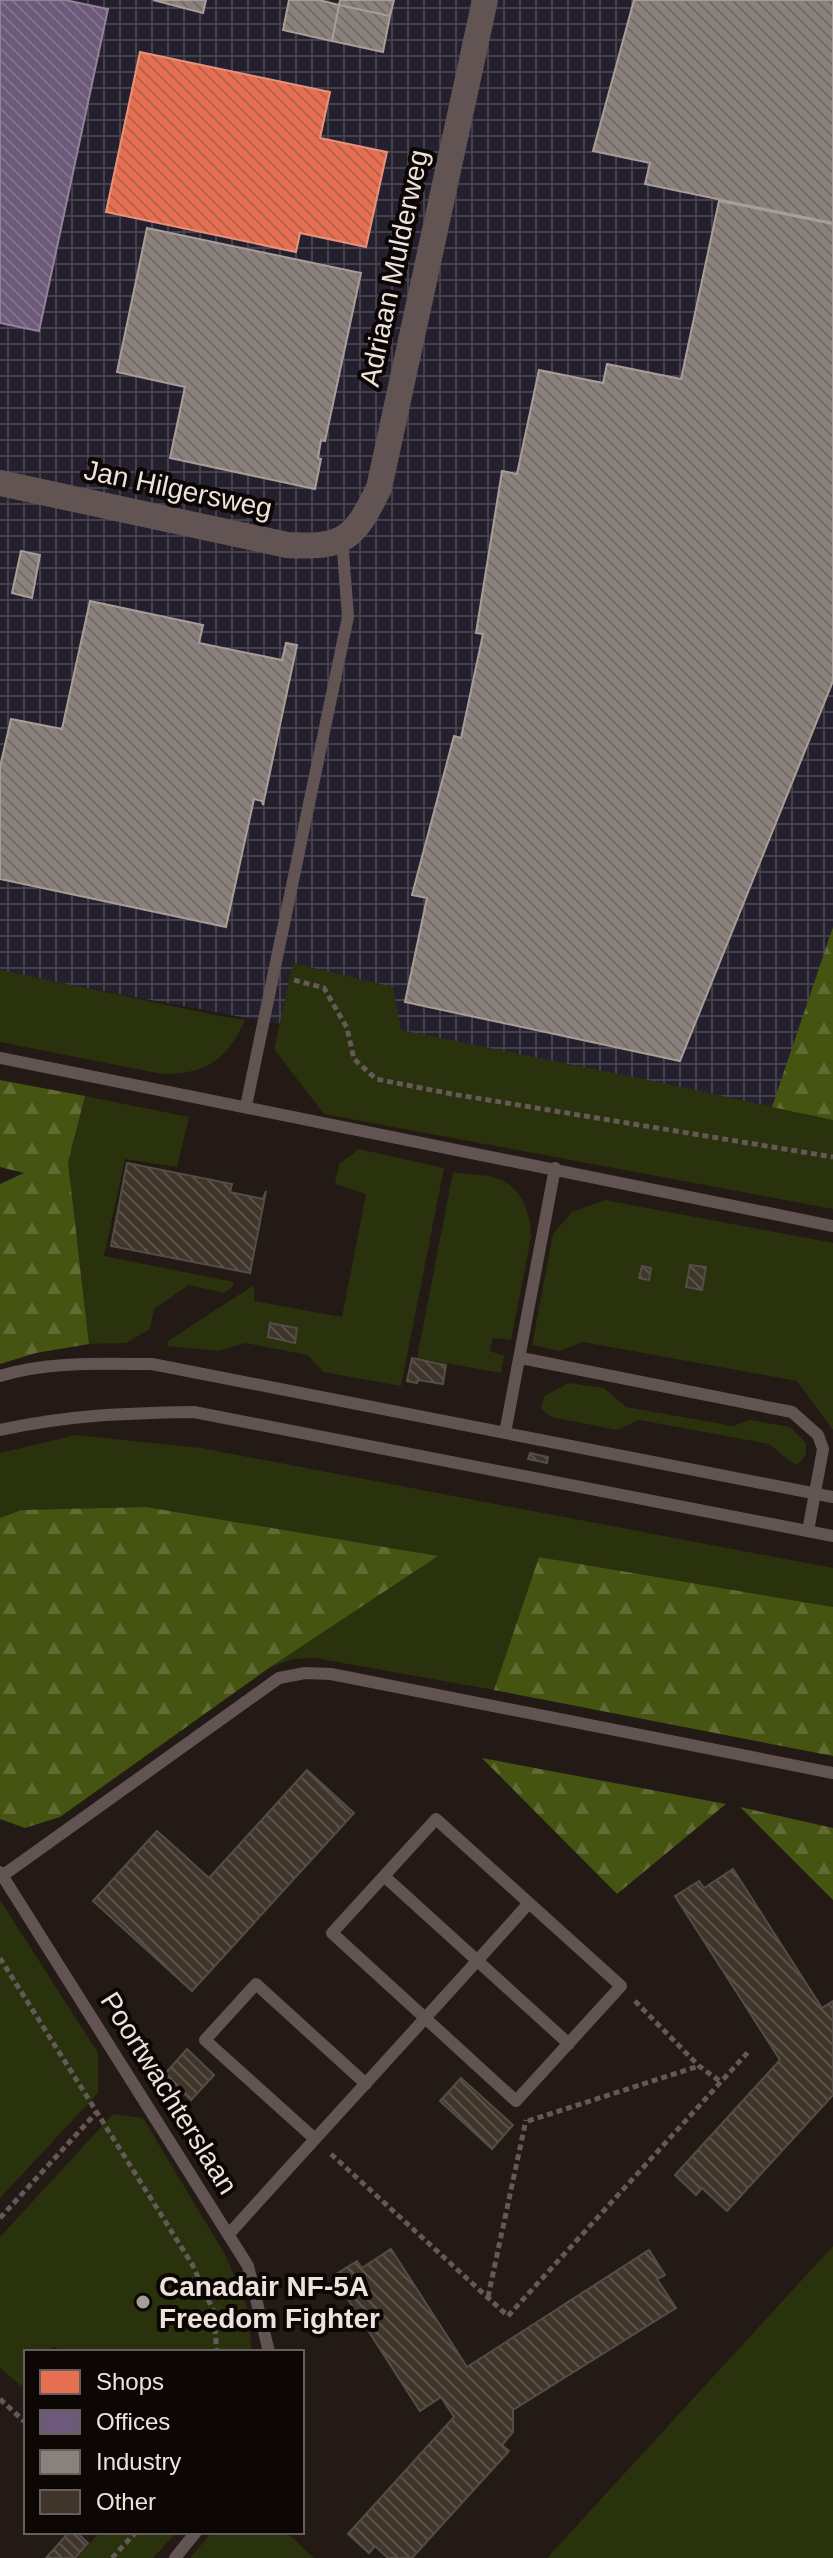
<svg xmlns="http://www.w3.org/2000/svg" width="833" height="2558" font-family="Arial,sans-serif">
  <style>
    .industrial { fill: url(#industrial-grid) }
    .grass { fill: #2a310d }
    .forest { fill: url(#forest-firs) }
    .shops { fill: url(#shops-back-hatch); stroke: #e9927b; stroke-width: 2 }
    .offices { fill: url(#offices-back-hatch); stroke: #938298; stroke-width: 2 }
    .industry { fill: url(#industry-back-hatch); stroke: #a89e99; stroke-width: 2 }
    .building { fill: url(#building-back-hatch); stroke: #534d48; stroke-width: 2 }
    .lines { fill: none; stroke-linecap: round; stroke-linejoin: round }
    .path { stroke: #645957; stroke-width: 5; stroke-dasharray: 6 4; stroke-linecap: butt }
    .lane { stroke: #615452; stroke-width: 12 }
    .street { stroke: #615452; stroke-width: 26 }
    .poi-dot { fill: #a69d97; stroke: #0c0604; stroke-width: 3 }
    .labels { text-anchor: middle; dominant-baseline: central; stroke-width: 8; stroke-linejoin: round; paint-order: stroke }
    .street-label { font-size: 28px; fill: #ede3dd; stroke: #0c0604 }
    .poi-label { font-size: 28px; font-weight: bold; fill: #ede3dd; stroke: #0c0604; text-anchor: start }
  </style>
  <defs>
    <pattern id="industrial-grid" width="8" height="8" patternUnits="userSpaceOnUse" patternTransform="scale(2)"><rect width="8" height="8" fill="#24202e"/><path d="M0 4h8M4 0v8" fill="none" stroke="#44404c"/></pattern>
    <pattern id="forest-firs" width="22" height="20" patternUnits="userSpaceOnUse" patternTransform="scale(2)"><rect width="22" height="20" fill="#465412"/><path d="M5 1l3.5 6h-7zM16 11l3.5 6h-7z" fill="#616c34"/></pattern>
    <pattern id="shops-back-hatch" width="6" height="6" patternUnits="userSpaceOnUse" patternTransform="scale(2)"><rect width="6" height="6" fill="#e76f51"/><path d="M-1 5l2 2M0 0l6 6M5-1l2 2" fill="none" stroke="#b7624c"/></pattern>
    <pattern id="offices-back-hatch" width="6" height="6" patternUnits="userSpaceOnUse" patternTransform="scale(2)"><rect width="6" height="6" fill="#6d597a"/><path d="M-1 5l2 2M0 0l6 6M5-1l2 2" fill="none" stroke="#82718c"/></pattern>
    <pattern id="industry-back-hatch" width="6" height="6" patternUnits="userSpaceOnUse" patternTransform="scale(2)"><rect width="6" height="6" fill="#8a817c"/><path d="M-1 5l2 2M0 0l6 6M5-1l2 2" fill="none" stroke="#736c68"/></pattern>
    <pattern id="building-back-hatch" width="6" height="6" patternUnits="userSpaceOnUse" patternTransform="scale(2)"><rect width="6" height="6" fill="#3f352a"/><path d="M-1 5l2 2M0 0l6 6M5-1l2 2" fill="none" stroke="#5b5248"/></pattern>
  </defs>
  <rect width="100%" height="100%" fill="#231a16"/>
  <path class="industrial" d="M0 0H833V1016L796 1120 0 972Z"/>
  <path class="grass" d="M293 963 393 987 401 1030 658 1082 833 1120V1209L324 1114 274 1049Z
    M0 970 220 1016 245 1020C227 1060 207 1074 162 1074L0 1042Z
    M85 1096 189 1117 177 1167 125 1159 104 1256 234 1282 232 1287 224 1293 189 1285 154 1309 150 1329 126 1343 89 1344 68 1162Z
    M359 1149 444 1168 401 1386 323 1372 308 1355 245 1343 218 1351 167 1346 168 1341 254 1285V1301L342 1317 366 1194 335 1184 339 1164Z
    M453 1172C468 1175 491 1174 504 1181 523 1192 531 1216 531 1237L511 1340 493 1338 490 1351 504 1356 501 1373 417 1358Z
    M605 1200 833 1243V1430L797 1381 583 1342 560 1351 532 1345 553 1234 572 1212Z
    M569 1383 604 1388 626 1407 733 1426 750 1420 790 1427 806 1443V1454L798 1465 791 1462 769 1444 639 1420 617 1430 551 1417 541 1408 544 1396Z
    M76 1435 201 1448 833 1568V1607L539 1557 494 1690 315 1658 292 1659 269 1668 437 1556 146 1507 21 1510 0 1518V1453Z
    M0 1900 98 2053V2093L0 2198Z
    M113 2114 143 2118 226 2256 247 2308 252 2352H61L54 2346 49 2352H26V2379L21 2386 0 2368V2237Z
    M833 2246V2558H547Z
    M100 2532H177L153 2558H77Z
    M212 2532H286L314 2558H190Z"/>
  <path class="forest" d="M833 927V1120L772 1107Z
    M0 1080 85 1096 68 1162 89 1344 36 1353 0 1364V1184L24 1173 0 1167Z
    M146 1507 438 1556 269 1668 60 1817 25 1828 0 1819V1518L21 1510Z
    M539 1557 833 1607V1756L494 1690Z
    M482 1758 726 1804 617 1894Z
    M740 1807 833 1828V1900Z"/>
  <path class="shops" d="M140 52 330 92 320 138 387 152 366 247 300 233 296 252 106 212Z"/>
  <path class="offices" d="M0 0H65L108 9 39 331 0 323Z"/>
  <path class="industry" d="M153 0H206L203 13Z
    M289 0H319L339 5 332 41 283 30Z
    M340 0H394L390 16 339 5Z
    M634 0H833V223L645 184 650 163 593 151Z
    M339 5 390 16 383 52 332 41Z
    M719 201 833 224V681L680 1061 405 1002 427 898 412 895 454 736 461 738 483 634 476 633 502 471 517 474 539 370 603 383 607 364 681 379Z
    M147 228 361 273 325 441 321 440 318 458 321 459 315 489 170 458 185 387 117 372Z
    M21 551 40 555 32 598 12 593Z
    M90 601 203 625 199 643 282 660 286 643 297 645 263 805 262 801 254 799 226 927 0 879V767L11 719 62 729Z"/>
  <path class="building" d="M127 1163 232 1184 230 1192 263 1199 266 1191 250 1273 111 1246Z
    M690 1265 706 1267 702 1290 686 1287Z
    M642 1266 651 1268 649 1280 639 1278Z
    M270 1323 297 1328 295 1343 268 1337Z
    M412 1358 446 1365 443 1384 418 1380 417 1383 407 1381Z
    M530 1453 548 1457 547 1463 528 1459Z
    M307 1770 354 1813 192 1991 93 1901 157 1831 209 1878Z
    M733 1869 822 2008 833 2001V2095L727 2211 702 2188 696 2195 675 2175 780 2060 675 1896 699 1881 704 1888Z
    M187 2049 214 2075 191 2100 164 2075Z
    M461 2078 513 2125 492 2149 440 2101Z
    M391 2249 467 2367 649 2250 665 2275 657 2279 676 2308 513 2410V2432L502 2445 509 2451 412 2558H388L375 2546 369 2553 348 2534 454 2417 441 2397 420 2411 333 2276 357 2261 362 2268Z
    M69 2532H76L88 2543 75 2558H46Z"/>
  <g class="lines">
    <path class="path" d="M294 980 324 988 347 1028 354 1059 376 1079 452 1094 833 1157
      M0 1958 192 2264 213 2310 217 2352
      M635 2001 699 2066 721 2082
      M528 2121 699 2066
      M331 2154 508 2316 749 2051
      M0 2218 96 2113
      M488 2297 526 2120
      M0 2399 26 2423
      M112 2558 136 2532"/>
    <path class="lane" d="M0 1058 833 1226
      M246 1106 348 617 342 539
      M521 1358 792 1412 818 1435 823 1449 808 1531
      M0 1376C49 1361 101 1364 152 1364L833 1497
      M0 1430C68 1415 125 1413 194 1412L833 1536
      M505 1433 555 1168
      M0 1872 248 2266 269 2352
      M2 1876 279 1678 305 1673 331 1674 833 1773
      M529 1903 436 1819 384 1876 569 2044
      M315 2139 205 2040 256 1984 366 2084
      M229 2234C329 2123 430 2014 529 1903L621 1986 516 2101 332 1933 384 1876
      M175 2558 196 2532"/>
    <path class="street" d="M0 483 287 545C345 548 354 539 379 488L485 0"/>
  </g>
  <circle class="poi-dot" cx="143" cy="2302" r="8"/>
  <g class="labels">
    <g class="street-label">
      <text transform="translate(394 268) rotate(-78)">Adriaan Mulderweg</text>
      <text transform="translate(178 489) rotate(12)">Jan Hilgersweg</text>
      <text transform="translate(169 2093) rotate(58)">Poortwachterslaan</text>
    </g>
    <g class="poi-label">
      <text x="159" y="2286">Canadair NF-5A<tspan x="159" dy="32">Freedom Fighter</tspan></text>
    </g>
  </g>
  <rect x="24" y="2350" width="280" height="184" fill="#0c0604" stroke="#665e5b" stroke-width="2"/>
  <rect x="40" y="2370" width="40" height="24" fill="#e76f51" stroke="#665e5b" stroke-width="2"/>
  <text x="96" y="2390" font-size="24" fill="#ede3dd">Shops</text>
  <rect x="40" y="2410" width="40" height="24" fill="#6d597a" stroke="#665e5b" stroke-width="2"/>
  <text x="96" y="2430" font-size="24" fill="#ede3dd">Offices</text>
  <rect x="40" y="2450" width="40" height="24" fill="#8a817c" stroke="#665e5b" stroke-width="2"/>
  <text x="96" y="2470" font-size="24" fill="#ede3dd">Industry</text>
  <rect x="40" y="2490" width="40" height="24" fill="#3f352a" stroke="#665e5b" stroke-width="2"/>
  <text x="96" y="2510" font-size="24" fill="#ede3dd">Other</text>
</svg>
